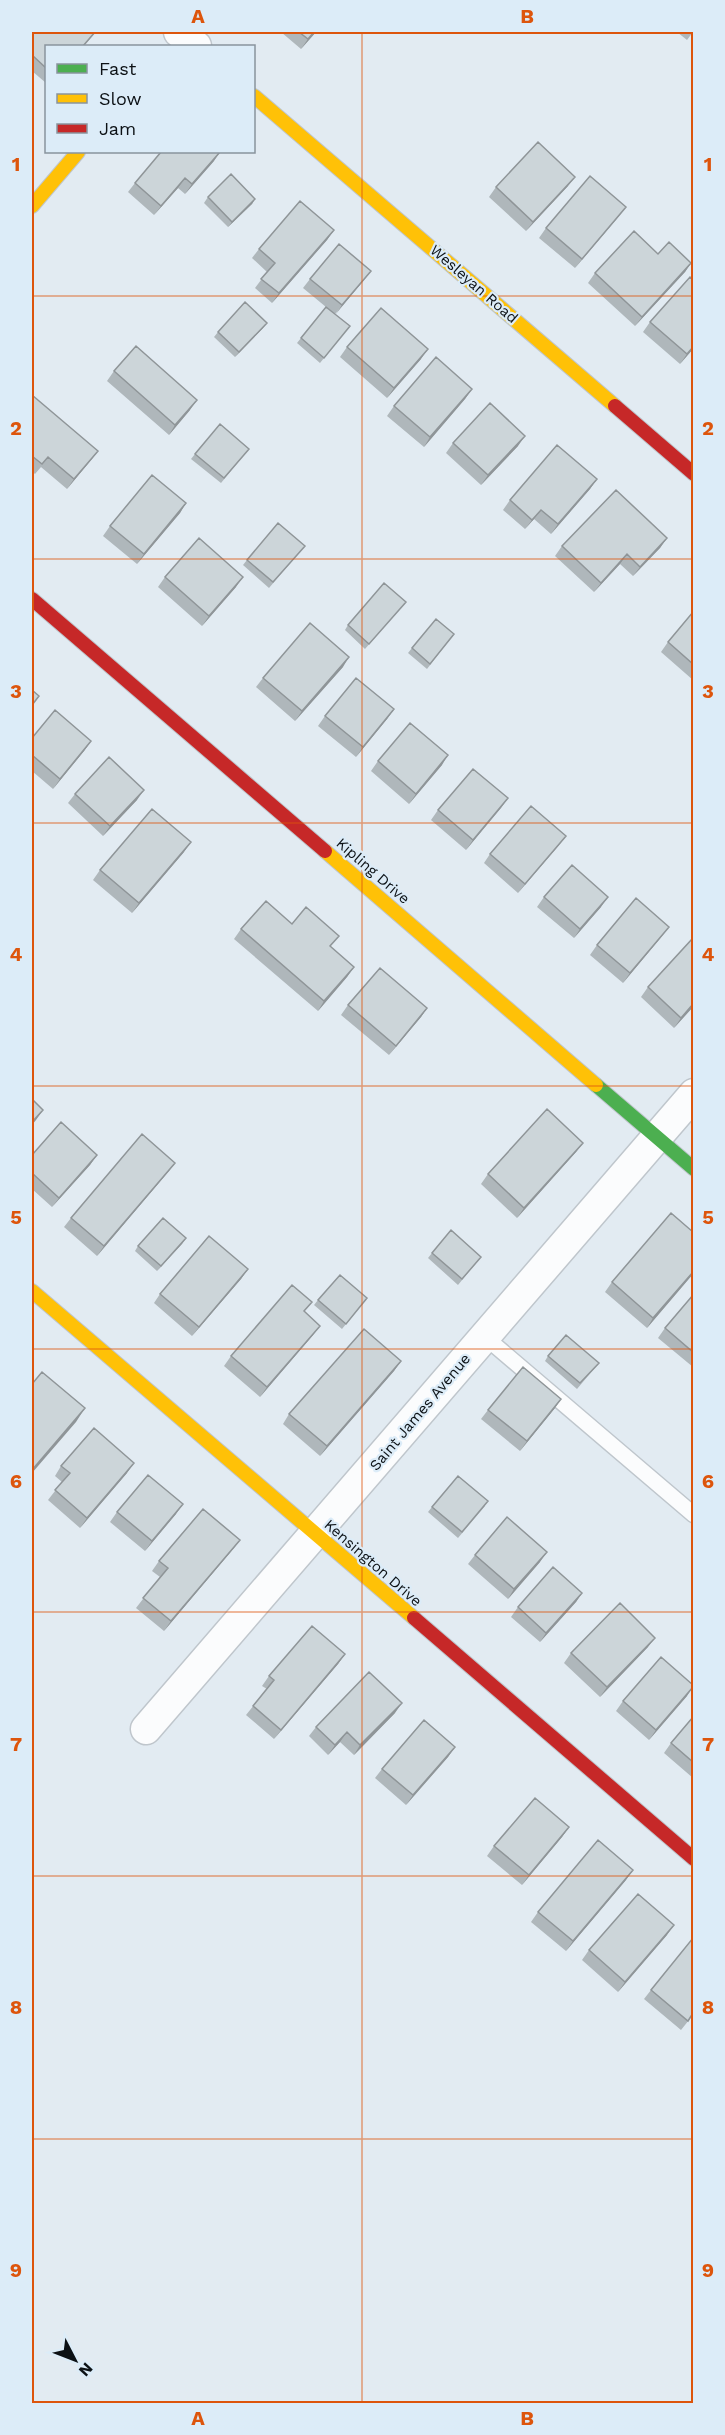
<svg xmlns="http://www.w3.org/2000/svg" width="725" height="2435" font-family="'Work Sans',sans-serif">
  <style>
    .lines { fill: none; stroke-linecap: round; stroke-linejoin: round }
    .lane-casing { stroke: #bfc6cc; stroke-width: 18 }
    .street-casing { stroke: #bfc6cc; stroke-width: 33 }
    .fast-casing { stroke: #bfc6cc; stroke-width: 16 }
    .slow-casing { stroke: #bfc6cc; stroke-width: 16 }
    .jam-casing { stroke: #bfc6cc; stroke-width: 16 }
    .lane { stroke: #fbfcfd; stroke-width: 15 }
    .street { stroke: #fbfcfd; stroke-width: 30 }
    .fast { stroke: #4caf50; stroke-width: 14 }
    .slow { stroke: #ffc107; stroke-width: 14 }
    .jam { stroke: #c62828; stroke-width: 14 }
    .wall { fill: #afb7bb }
    .shaded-wall { fill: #8f9598 }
    .building { fill: #ccd5d9; stroke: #8f9598; stroke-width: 1.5 }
    .grid { fill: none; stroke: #dd550c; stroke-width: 1.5; stroke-opacity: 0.55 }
    .labels { text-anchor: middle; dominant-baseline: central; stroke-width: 4.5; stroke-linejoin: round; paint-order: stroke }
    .street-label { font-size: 15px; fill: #0c1115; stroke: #dcecf8 }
    .neatline { fill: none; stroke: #dd550c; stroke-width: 2 }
    .grid-label { font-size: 20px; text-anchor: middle; font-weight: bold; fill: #dd550c }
  </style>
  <rect width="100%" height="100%" fill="#e2ebf2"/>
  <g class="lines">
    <g class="lane-casing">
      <path id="lane" d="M484 1336 694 1515"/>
    </g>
    <g class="street-casing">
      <path id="street" d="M179 32 196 46
        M146 1729 694 1094"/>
    </g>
    <g class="fast-casing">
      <path id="fast" d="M596 1085 694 1169"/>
    </g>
    <g class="slow-casing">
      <path id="slow" d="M254 96 615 406
        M32 206 78 152
        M325 851 596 1085
        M32 1291 414 1618"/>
    </g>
    <g class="jam-casing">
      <path id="jam" d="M615 406 694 474
        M32 599 325 851
        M414 1618 694 1859"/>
    </g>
    <use href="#lane" class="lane"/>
    <use href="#street" class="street"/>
    <use href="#fast" class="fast"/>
    <use href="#slow" class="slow"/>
    <use href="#jam" class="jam"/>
  </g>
  <path class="wall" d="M33 32H96L84 46H46V83L32 71V33Z
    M281 32H316L301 49Z
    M677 32H693L687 40Z
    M214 161 185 194 178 188 154 215 128 192 135 183Z
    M568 186 526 231 489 197 496 187Z
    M208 197 255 199 252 204 228 227 204 203Z
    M619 216 575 268 539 238 546 228Z
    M334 230 327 240 272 303 255 288 267 272 252 258 259 249Z
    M658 254 691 263 685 272 635 326 588 283 595 273Z
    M310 279 364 280 335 314 350 326 320 363 297 343 326 307 303 288Z
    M650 322 693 349 680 364 643 332Z
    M263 328 235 357 214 337 218 332Z
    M347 347 421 359 387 398 340 357Z
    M114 371 190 410 169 435 107 381Z
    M472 389 465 399 424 447 387 416 394 406Z
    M32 396 98 451 91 460 67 489 41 467 35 474 32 471Z
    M453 443 518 446 481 485 446 453Z
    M249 449 221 483 191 459 195 454Z
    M597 479 590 489 551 534 534 519 525 529 503 510 510 500Z
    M186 503 180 513 137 564 103 536 110 526Z
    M667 538 660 548 633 576 620 564 594 592 555 556 562 546Z
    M305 546 269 588 243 565 247 560Z
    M165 577 236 587 202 626 158 587Z
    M406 602 365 649 345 630 348 625Z
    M693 612V680L661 652 668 642Z
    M454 634 427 669 408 653 412 648Z
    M343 667 295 721 256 687 263 678Z
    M394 709 387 719 356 757 318 726 325 716Z
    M32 738 91 741 84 751 53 789 32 771Z
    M378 761 442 765 409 804 371 771Z
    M75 794 137 800 103 836 68 803Z
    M508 798 466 850 431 820 438 810Z
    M559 845 518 893 484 863 490 854Z
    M184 852 132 913 93 880 100 870Z
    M544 897 601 907 574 938 537 907Z
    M292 924 331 947 354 967 347 977 318 1011 234 939 241 929Z
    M662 936 623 983 590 955 597 945Z
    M648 987 693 1007 674 1028 641 997Z
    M348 1005 427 1008 421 1017 389 1055 341 1015Z
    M583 1143 576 1152 517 1218 481 1184 488 1174Z
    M32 1155H97L90 1165 52 1207 32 1189Z
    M175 1163 168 1172 97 1256 64 1227 71 1218Z
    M186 1238 157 1271 135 1251 138 1246Z
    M432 1253 481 1257 458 1285 428 1258Z
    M248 1269 241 1279 192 1336 154 1303 160 1294Z
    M693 1274 647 1328 605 1292 612 1282Z
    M693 1295V1367L658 1338 665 1328Z
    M367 1298 342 1329 314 1305 318 1300Z
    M305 1312 313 1335 260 1397 224 1366 231 1356Z
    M548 1356 599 1363 577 1389 545 1361Z
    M401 1361 394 1371 320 1456 283 1424 289 1414Z
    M555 1408 520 1451 481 1419 488 1410Z
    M61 1466 127 1473 80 1528 48 1500 62 1482 55 1476Z
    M485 1506 458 1538 428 1512 432 1507Z
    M117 1512 176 1514 145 1551 110 1522Z
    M240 1540 233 1549 164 1631 136 1608 160 1577 152 1571 159 1561Z
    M475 1555 540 1562 508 1599 468 1564Z
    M582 1593 576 1602 540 1642 511 1617 518 1607Z
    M648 1647 600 1697 564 1663 571 1653Z
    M345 1654 338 1664 274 1739 246 1715 267 1689 262 1686 269 1676Z
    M687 1696 649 1740 616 1711 623 1701Z
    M395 1713 354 1755 340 1742 328 1755 309 1736 316 1727Z
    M693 1717V1778L664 1753 671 1743Z
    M455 1747 448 1757 406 1805 375 1778 382 1769Z
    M569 1827 562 1837 522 1885 487 1856 494 1846Z
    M626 1880 566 1951 531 1922 538 1912Z
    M667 1935 618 1992 582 1960 589 1950Z
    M651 1990 693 2015 681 2030 644 1999Z"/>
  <path class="shaded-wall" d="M314 32H316L301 49 308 39Z
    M220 152 214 161 185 194 192 184Z
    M575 177 568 186 526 231 533 222Z
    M185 178 178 188 154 215 161 206Z
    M255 199 252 204 228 227 232 222Z
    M626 207 619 216 575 268 582 259Z
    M334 230 327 240 272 303 279 293Z
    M691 263 685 272 635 326 642 317Z
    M371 271 364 280 335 315 342 305Z
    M267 323 263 328 235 357 239 352Z
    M693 347V349L680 364 687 354Z
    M428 349 421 359 387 398 394 388Z
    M472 389 465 399 424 447 430 437Z
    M197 400 190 410 169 435 175 425Z
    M525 436 518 446 481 485 488 475Z
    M98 451 91 460 67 489 74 479Z
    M597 479 590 489 551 534 558 524Z
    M186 503 180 513 137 564 144 554Z
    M541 510 534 519 525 529 532 520Z
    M667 538 660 548 633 576 640 567Z
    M627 554 620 564 594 592 601 583Z
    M243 577 236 587 202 626 209 616Z
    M349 657 343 667 295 721 302 711Z
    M394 709 387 719 356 757 363 747Z
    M91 741 84 751 53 789 60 779Z
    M448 755 442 765 409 804 416 794Z
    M144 790 137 800 103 836 110 826Z
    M508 798 501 808 466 850 473 840Z
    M566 836 559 845 518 893 525 884Z
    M191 842 184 852 132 913 139 903Z
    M608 897 601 907 574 938 580 929Z
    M669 927 662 936 623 983 630 973Z
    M354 967 347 977 318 1011 324 1001Z
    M693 1004V1007L674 1028 681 1018Z
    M427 1008 421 1017 389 1055 396 1046Z
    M43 1110 36 1120 32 1125V1122Z
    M583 1143 576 1152 517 1218 524 1208Z
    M97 1155 90 1165 52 1207 59 1198Z
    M175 1163 168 1172 97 1256 104 1246Z
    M186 1238 182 1244 157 1271 161 1266Z
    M248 1269 241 1279 192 1336 199 1327Z
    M693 1272V1274L647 1328 653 1318Z
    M320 1326 313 1335 260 1397 267 1387Z
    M401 1361 394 1371 320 1456 327 1446Z
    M561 1399 555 1408 520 1451 527 1441Z
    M85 1408 76 1422 32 1473V1470Z
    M134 1463 127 1473 80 1528 87 1518Z
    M183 1504 176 1514 145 1551 152 1541Z
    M240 1540 233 1549 164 1631 171 1621Z
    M547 1552 540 1562 508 1599 514 1589Z
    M582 1593 576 1602 540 1642 546 1633Z
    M655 1638 648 1647 600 1697 607 1687Z
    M345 1654 338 1664 274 1739 281 1730Z
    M693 1687 687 1696 649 1740 656 1730Z
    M402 1703 395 1713 354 1755 360 1745Z
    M347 1732 340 1742 328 1755 335 1745Z
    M455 1747 448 1757 406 1805 413 1795Z
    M569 1827 562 1837 522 1885 529 1875Z
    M633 1870 626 1880 566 1951 573 1941Z
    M674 1925 667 1935 618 1992 625 1982Z"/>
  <path class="building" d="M33 32H95L83 46H46V68L32 55V33Z
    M299 32H314L308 39Z
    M538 142 575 177 533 222 496 187Z
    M161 152H220L192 184 185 178 161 206 135 183Z
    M231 174 255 199 232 222 208 197Z
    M590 176 626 207 582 259 546 228Z
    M300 201 334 230 279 293 261 279 275 263 259 249Z
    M634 231 658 254 669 242 691 263 642 317 595 273Z
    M339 244 371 271 342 305 310 279Z
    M690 277 693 280V347L687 354 650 322Z
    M245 302 267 323 239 352 218 332Z
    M326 307 350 326 324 358 301 338Z
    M381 308 428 349 394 388 347 347Z
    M136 346 197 400 175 425 114 371Z
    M436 357 472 389 430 437 394 406Z
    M32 395 98 451 74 479 48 457 42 464 32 456Z
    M490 403 525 436 488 475 453 443Z
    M220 424 249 449 224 478 195 454Z
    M557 445 597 479 558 524 541 510 532 520 510 500Z
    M152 475 186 503 144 554 110 526Z
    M616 490 667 538 640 567 627 554 601 583 562 546Z
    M278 523 305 546 273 582 247 560Z
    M199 538 243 577 209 616 165 577Z
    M384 583 406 602 369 644 348 625Z
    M693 612V664L668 642Z
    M436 619 454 634 430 664 412 648Z
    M310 623 349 657 302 711 263 678Z
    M356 678 394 709 363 747 325 716Z
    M32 690 39 696 32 705Z
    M55 710 91 741 60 779 32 755V738Z
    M410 723 448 755 416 794 378 761Z
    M109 757 144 790 110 826 75 794Z
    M473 769 508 798 473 840 438 810Z
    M531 806 566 836 525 884 490 854Z
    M152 809 191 842 139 903 100 870Z
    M572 865 608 897 580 929 544 897Z
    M636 898 669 927 630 973 597 945Z
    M266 901 292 924 306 907 339 936 330 946 354 967 324 1001 241 929Z
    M693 938V1004L681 1018 648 987Z
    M380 968 427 1008 396 1046 348 1005Z
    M32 1099 43 1110 32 1122Z
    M547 1109 583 1143 524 1208 488 1174Z
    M61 1122 97 1155 59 1198 32 1173V1155Z
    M142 1134 175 1163 104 1246 71 1218Z
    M671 1213 693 1232V1272L653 1318 612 1282Z
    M163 1218 186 1238 161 1266 138 1246Z
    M451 1230 481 1257 462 1279 432 1253Z
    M209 1236 248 1269 199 1327 160 1294Z
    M340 1275 367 1298 346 1324 318 1300Z
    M292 1285 312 1302 304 1311 320 1326 267 1387 231 1356Z
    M693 1295V1352L665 1328Z
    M364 1329 401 1361 327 1446 289 1414Z
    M566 1335 599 1363 580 1383 548 1356Z
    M523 1367 561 1399 527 1441 488 1410Z
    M42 1372 85 1408 32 1470V1384Z
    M94 1428 134 1463 87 1518 55 1490 70 1473 61 1466Z
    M148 1475 183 1504 152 1541 117 1512Z
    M458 1476 488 1501 462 1532 432 1507Z
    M203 1509 240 1540 171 1621 143 1598 168 1568 159 1561Z
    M507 1517 547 1552 514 1589 475 1555Z
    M553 1567 582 1593 546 1633 518 1607Z
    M620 1603 655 1638 607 1687 571 1653Z
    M312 1626 345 1654 281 1730 253 1706 274 1680 269 1676Z
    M661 1657 693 1685V1687L656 1730 623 1701Z
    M369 1672 402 1703 360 1745 347 1732 335 1745 316 1727Z
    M693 1717V1762L671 1743Z
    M424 1720 455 1747 413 1795 382 1769Z
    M535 1798 569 1827 529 1875 494 1846Z
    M598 1840 633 1870 573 1941 538 1912Z
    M638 1894 674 1925 625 1982 589 1950Z
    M693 1938V2013L688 2021 651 1990Z"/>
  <path class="grid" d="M362 32V2404M32 296H694M32 559H694M32 823H694M32 1086H694M32 1349H694M32 1612H694M32 1876H694M32 2139H694"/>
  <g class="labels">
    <g class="street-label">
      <text transform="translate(474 284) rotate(41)">Wesleyan Road</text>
      <text transform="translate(373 871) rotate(41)">Kipling Drive</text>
      <text transform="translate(420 1412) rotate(-50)">Saint James Avenue</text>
      <text transform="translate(373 1563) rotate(41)">Kensington Drive</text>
    </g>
  </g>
  <rect width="725" height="2435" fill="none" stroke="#dcecf8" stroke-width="66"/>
  <rect x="45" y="45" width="210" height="108" fill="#dcecf8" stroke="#89949d" stroke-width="1.5"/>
  <rect x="57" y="64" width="30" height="9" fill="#4caf50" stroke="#89949d" stroke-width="1.5"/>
  <text x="99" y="75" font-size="18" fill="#0c1115">Fast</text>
  <rect x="57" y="94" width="30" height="9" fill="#ffc107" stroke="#89949d" stroke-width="1.5"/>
  <text x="99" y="105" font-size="18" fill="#0c1115">Slow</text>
  <rect x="57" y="124" width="30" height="9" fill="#c62828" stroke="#89949d" stroke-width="1.5"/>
  <text x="99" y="135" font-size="18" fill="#0c1115">Jam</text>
  <g transform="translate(75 2360) rotate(132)" stroke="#dcecf8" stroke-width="4.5" paint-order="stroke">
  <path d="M0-4.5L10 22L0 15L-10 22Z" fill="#0c1115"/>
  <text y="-9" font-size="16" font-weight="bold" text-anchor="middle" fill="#0c1115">N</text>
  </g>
  <rect x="33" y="33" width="659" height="2369" class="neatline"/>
  <g class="grid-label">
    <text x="198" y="23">A</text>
    <text x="527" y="23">B</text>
    <text x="16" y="171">1</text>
    <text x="708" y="171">1</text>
    <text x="16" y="435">2</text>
    <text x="708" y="435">2</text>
    <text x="16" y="698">3</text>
    <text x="708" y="698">3</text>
    <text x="16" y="961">4</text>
    <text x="708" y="961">4</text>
    <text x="16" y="1224">5</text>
    <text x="708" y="1224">5</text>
    <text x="16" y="1488">6</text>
    <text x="708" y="1488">6</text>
    <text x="16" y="1751">7</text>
    <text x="708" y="1751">7</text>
    <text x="16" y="2014">8</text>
    <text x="708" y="2014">8</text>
    <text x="16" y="2277">9</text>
    <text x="708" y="2277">9</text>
    <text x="198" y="2425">A</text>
    <text x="527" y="2425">B</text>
  </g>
</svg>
